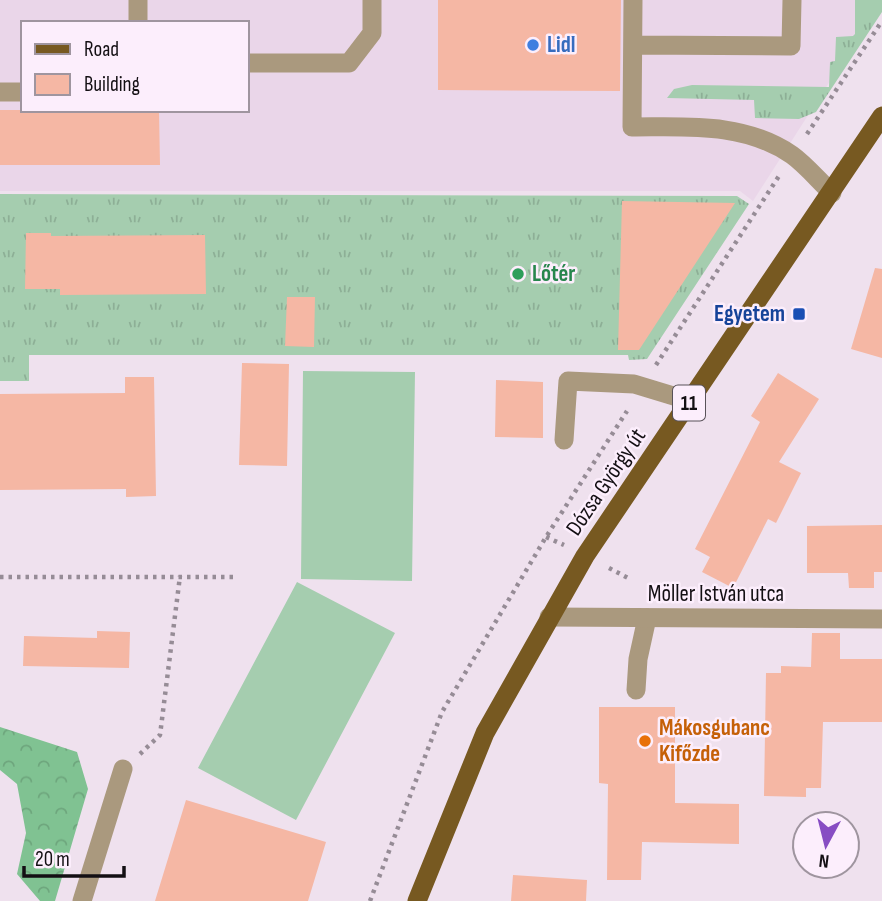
<svg xmlns="http://www.w3.org/2000/svg" width="882" height="901" font-family="'Sofia Sans Condensed',sans-serif">
  <style>
    .built { fill: #ead6e9; fill-rule: evenodd }
    .grass { fill: url(#grass-tufts) }
    .forest { fill: url(#forest-crowns) }
    .pitch { fill: #a5cdaf }
    .building { fill: #f5b7a4 }
    .lines { fill: none; stroke-linecap: round; stroke-linejoin: round }
    .path { stroke: #968c96; stroke-width: 4.5; stroke-dasharray: 3.5 5; stroke-linecap: butt }
    .service { stroke: #aa997e; stroke-width: 19 }
    .minor { stroke: #aa997e; stroke-width: 19 }
    .primary { stroke: #775921; stroke-width: 19 }
    .shop-dot { fill: #3f7fe0; stroke: #fceefc; stroke-width: 2.5 }
    .leisure-dot { fill: #2e9e5b; stroke: #fceefc; stroke-width: 2.5 }
    .transit-dot { fill: #1a4fb4; stroke: #fceefc; stroke-width: 2.5 }
    .food-dot { fill: #e8710a; stroke: #fceefc; stroke-width: 2.5 }
    .labels { text-anchor: middle; dominant-baseline: central; stroke-width: 5; stroke-linejoin: round; paint-order: stroke }
    .shield { fill: #fceefc; stroke: #595259; stroke-width: 2 }
    .shield-label { font-size: 21px; font-weight: bold; fill: #130f13 }
    .shop-label { font-size: 23px; font-weight: bold; fill: #366cbe; stroke: #fceefc; text-anchor: start }
    .leisure-label { font-size: 23px; font-weight: bold; fill: #27864d; stroke: #fceefc; text-anchor: start }
    .transit-label { font-size: 23px; font-weight: bold; fill: #164399; stroke: #fceefc; text-anchor: end }
    .street-label { font-size: 23px; fill: #130f13; stroke: #fceefc }
    .food-label { font-size: 23px; font-weight: bold; fill: #c56008; stroke: #fceefc; text-anchor: start }
  </style>
  <defs>
    <pattern id="grass-tufts" width="24" height="20" patternUnits="userSpaceOnUse" patternTransform="scale(1.75)"><rect width="24" height="20" fill="#a5cdaf"/><path d="M3 7l-1-3M5 7V3M7 7l1-3M15 17l-1-3M17 17v-4M19 17l1-3" fill="none" stroke="#8daf96"/></pattern>
    <pattern id="forest-crowns" width="20" height="18" patternUnits="userSpaceOnUse" patternTransform="scale(1.75)"><rect width="20" height="18" fill="#80c292"/><path d="M2 6a3 3 0 1 1 6 0M12 15a3 3 0 1 1 6 0" fill="none" stroke="#6ea67d"/></pattern>
  </defs>
  <rect width="100%" height="100%" fill="#efe1ee"/>
  <path class="built" d="M0 0H882L753 201 740 191H0ZM23 23H247V110H23Z"/>
  <path class="grass" d="M855 0H882V12L816 112 799 119 755 118 754 100 667 98 674 89 692 85 829 87 830 62 835 61 836 37 853 36 855 34Z
    M0 194 737 196 749 204 647 359 629 360 628 355H29V381H0Z"/>
  <path class="forest" d="M0 727 77 752 88 789 55 901H40L17 874 26 833 17 784 0 770Z"/>
  <path class="pitch" d="M303 371 415 372 412 581 301 579Z
    M297 582 395 633 296 820 198 768Z"/>
  <path class="building" d="M438 0H621L620 91 438 90Z
    M0 110H159L160 165H0Z
    M622 201 735 203 639 350H618Z
    M26 233H51V236L205 235 206 294 60 295V289H25Z
    M875 268 882 269V358L851 349Z
    M287 297H315L314 347 285 346Z
    M242 363 289 364 287 466 239 465Z
    M778 373 819 399 779 462 801 473 776 523 768 519 733 588 702 572 710 557 695 549 760 422 751 416Z
    M125 377H154L156 496 126 497V489L0 490V394L125 393Z
    M496 380 543 382V438L495 437Z
    M882 525V572H874V588H849L848 573H807V526Z
    M97 631 130 632 129 668 23 666 24 636 97 638Z
    M812 633H840V659H882V722H823L821 788H806V797L764 796 766 673H781V666L811 667Z
    M599 707H675V803L739 804V844L642 842 641 880H607L608 784 599 783Z
    M186 800 326 842 308 901H155Z
    M513 875 587 880 586 901H511Z"/>
  <g class="lines">
    <path class="path" d="M807 134 882 21
      M656 365 779 176
      M546 537 564 545
      M609 568 630 579
      M0 577H237
      M140 754 160 735 180 576
      M370 901 442 712 546 537 627 411"/>
    <path class="service" d="M633 0 632 127C687 127 744 122 792 155 806 165 819 181 832 193
      M138 23V0
      M633 45 791 46 792 0
      M247 63H349L372 33V0
      M0 92H23
      M564 440 568 381 634 384 690 401
      M636 690 638 659 647 618
      M82 901 123 769"/>
    <path class="minor" d="M549 617 882 619"/>
    <path class="primary" d="M417 901 485 733 585 556 882 116"/>
  </g>
  <circle class="shop-dot" cx="533" cy="45" r="7"/>
  <circle class="leisure-dot" cx="518" cy="274" r="7"/>
  <rect class="transit-dot" x="792" y="307" width="14" height="14" rx="3.5"/>
  <circle class="food-dot" cx="645" cy="741" r="7"/>
  <g class="labels">
    <rect class="shield" x="673" y="385.5" width="32" height="35" rx="5"/>
    <g class="shield-label">
      <text x="689" y="403">11</text>
    </g>
    <g class="shop-label">
      <text x="547" y="45">Lidl</text>
    </g>
    <g class="leisure-label">
      <text x="532" y="274">Lőtér</text>
    </g>
    <g class="transit-label">
      <text x="785" y="314">Egyetem</text>
    </g>
    <g class="street-label">
      <text transform="translate(606 482) rotate(-56)">Dózsa György út</text>
      <text x="716" y="594">Möller István utca</text>
    </g>
    <g class="food-label">
      <text x="659" y="728">Mákosgubanc<tspan x="659" dy="26">Kifőzde</tspan></text>
    </g>
  </g>
  <rect x="21" y="21" width="228" height="91" fill="#fceefc" stroke="#9f959f" stroke-width="2"/>
  <rect x="35" y="44" width="35" height="10" fill="#775921" stroke="#9f959f" stroke-width="2"/>
  <text x="84" y="56" font-size="21" fill="#130f13">Road</text>
  <rect x="35" y="74" width="35" height="21" fill="#f5b7a4" stroke="#9f959f" stroke-width="2"/>
  <text x="84" y="91" font-size="21" fill="#130f13">Building</text>
  <g transform="translate(826 845) rotate(187)"><circle r="33" fill="#fceefc" stroke="#9f959f" stroke-width="2"/>
  <path d="M0-5L12 26L0 18L-12 26Z" fill="#874dc3"/>
  <text y="-10" font-size="19" font-weight="bold" text-anchor="middle" fill="#130f13">N</text>
  </g>
  <path d="M24 866v10h100v-10" fill="none" stroke="#130f13" stroke-width="3.5"/>
  <text x="35" y="866" font-size="21" fill="#130f13" stroke="#fceefc" stroke-width="5" paint-order="stroke">20 m</text>
</svg>
